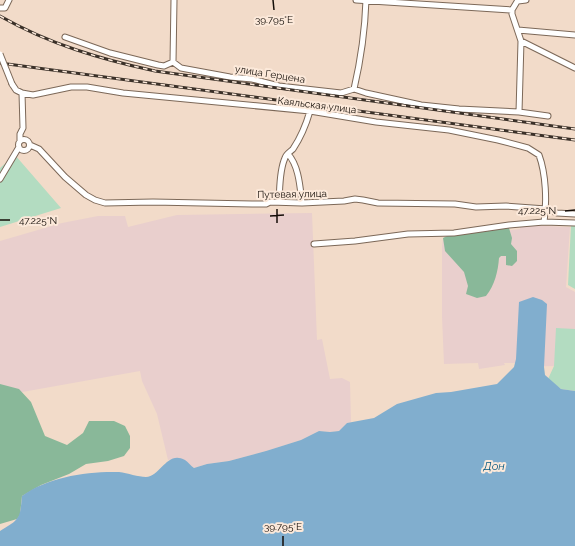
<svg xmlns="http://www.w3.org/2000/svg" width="575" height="546" font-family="Raleway,sans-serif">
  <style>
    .industrial { fill: #e9cfcd }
    .green { fill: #b3dcc1 }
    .forest { fill: #89b899 }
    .water { fill: #81aece }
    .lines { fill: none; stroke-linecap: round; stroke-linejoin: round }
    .minor-casing { stroke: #7c6858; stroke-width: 7 }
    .minor { stroke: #fff; stroke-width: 5 }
    .rail-casing { stroke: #3a3028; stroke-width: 3 }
    .rail { stroke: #fce9da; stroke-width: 1.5; stroke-dasharray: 4.5; stroke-linecap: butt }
    .minor-bridge-casing { stroke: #7c6858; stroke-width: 7; stroke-linecap: butt }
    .minor-bridge { stroke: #fff; stroke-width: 5 }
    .ticks { fill: none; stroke: #140d07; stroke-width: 1.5 }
    .labels { text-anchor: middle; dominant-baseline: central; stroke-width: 4; stroke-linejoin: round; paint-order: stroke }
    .street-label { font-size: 10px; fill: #140d07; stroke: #fce9da }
    .water-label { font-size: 11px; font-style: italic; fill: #00557e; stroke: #fce9da }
    .ticks-label { font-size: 10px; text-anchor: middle; fill: #140d07; stroke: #fce9da; stroke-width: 4; stroke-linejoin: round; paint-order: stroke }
  </style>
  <rect width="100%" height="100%" fill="#f2dbc9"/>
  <path class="industrial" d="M312 213 317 340 322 339 330 379 342 378 350 382 351 422 347 423 339 431 330 432 319 431 301 440 266 451 229 461 207 464 194 468 184 460 179 458 168 460 157 414 142 381 140 371 0 396V241L62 223 98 216H125L128 227 177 215Z
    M520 225 570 227 566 287 575 292V385L560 376 554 366 516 367 515 363H504L505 365 479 369 478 363 444 364 442 317V247L443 238 520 229Z"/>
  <path class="green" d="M15 155 61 208 0 227V168Z
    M571 225 575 226V289L568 285Z
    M556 328 575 329V391L561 389 548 379 554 366Z"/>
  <path class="forest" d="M509 228 512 238 511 244 517 251V261L512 266 506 265V256H501L499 258C498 271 495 285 486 296L477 298 466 294 468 286 464 272 445 251 443 238 449 235Z
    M0 384 19 389 31 402 45 436 67 445 83 433 89 421H114L125 426 130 436V448L124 456 108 461 86 464 69 474 41 485 22 496 20 515 17 519 0 524Z"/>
  <path class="water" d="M533 297 542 300 547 304 544 367 545 375 561 389 575 391V546H0V531C20 519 20 519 22 496 47 477 88 471 119 472 128 473 138 477 146 477 161 476 167 450 185 460 188 462 191 466 194 468L207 464 229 461 266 451 301 440 319 431 330 432 339 431 347 423 374 418 397 404 436 393 451 392 497 384 514 367 516 359 519 302Z"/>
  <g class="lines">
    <g class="minor-casing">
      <path id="minor" d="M356 0 512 10
        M518 0 512 10V14L521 41 519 112
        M518 1 526 0
        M0 8H5L9 0
        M518 30 575 35
        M65 37 110 53 158 65 164 66 173 62 181 68 230 77 252 79 279 86 341 93 354 89 366 93 421 105 459 109 519 112 548 116
        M521 41 575 68
        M173 62 174 0
        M12 84 16 90 22 93 23 128 20 134V141
        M354 89C361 59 365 30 366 0
        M22 93 33 95 71 87H87L123 93 310 111 376 122 449 130 498 140 528 148 539 155C546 174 547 202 544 222
        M18.5 145a5.5 5.5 0 1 1 11 0a5.5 5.5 0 1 1-11 0Z
        M30 145 39 149 65 177 86 195 95 200 105 203 153 202 252 204H266L270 202 302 203 344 201 355 199 363 200 378 203 455 204 476 207 506 206 546 209 557 213 575 214
        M288 154C299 166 300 187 302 203
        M0 179 19 147
        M279 202C280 189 279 171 285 158 286 154 290 152 293 149 301 137 306 125 310 111
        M314 244 355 241 408 234 454 233 509 225 544 222 575 223"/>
    </g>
    <use href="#minor" class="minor"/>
    <g class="rail-casing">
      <path id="rail" d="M0 16C49 44 100 59 155 71L575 129
        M0 63 575 140"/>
    </g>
    <use href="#rail" class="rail"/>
    <g class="minor-bridge-casing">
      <path id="minor-bridge" d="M0 54 12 84"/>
    </g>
    <use href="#minor-bridge" class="minor-bridge"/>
  </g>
  <path class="ticks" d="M273 0 274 10M277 209V223M565 211 575 210M270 216 284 215M0 220H10M283 536V546"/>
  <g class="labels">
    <g class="street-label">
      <text transform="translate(270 74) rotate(9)">улица Герцена</text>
      <text transform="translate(317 105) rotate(7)">Каяльская улица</text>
      <text transform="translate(292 194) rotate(-1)">Путевая улица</text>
    </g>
    <g class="water-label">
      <text x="494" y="466">Дон</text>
    </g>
  </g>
  <g class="ticks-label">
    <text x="274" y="23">39.795°E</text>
    <text x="537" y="214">47.225°N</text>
    <text x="38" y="224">47.225°N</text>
    <text x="283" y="530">39.795°E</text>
  </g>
</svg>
